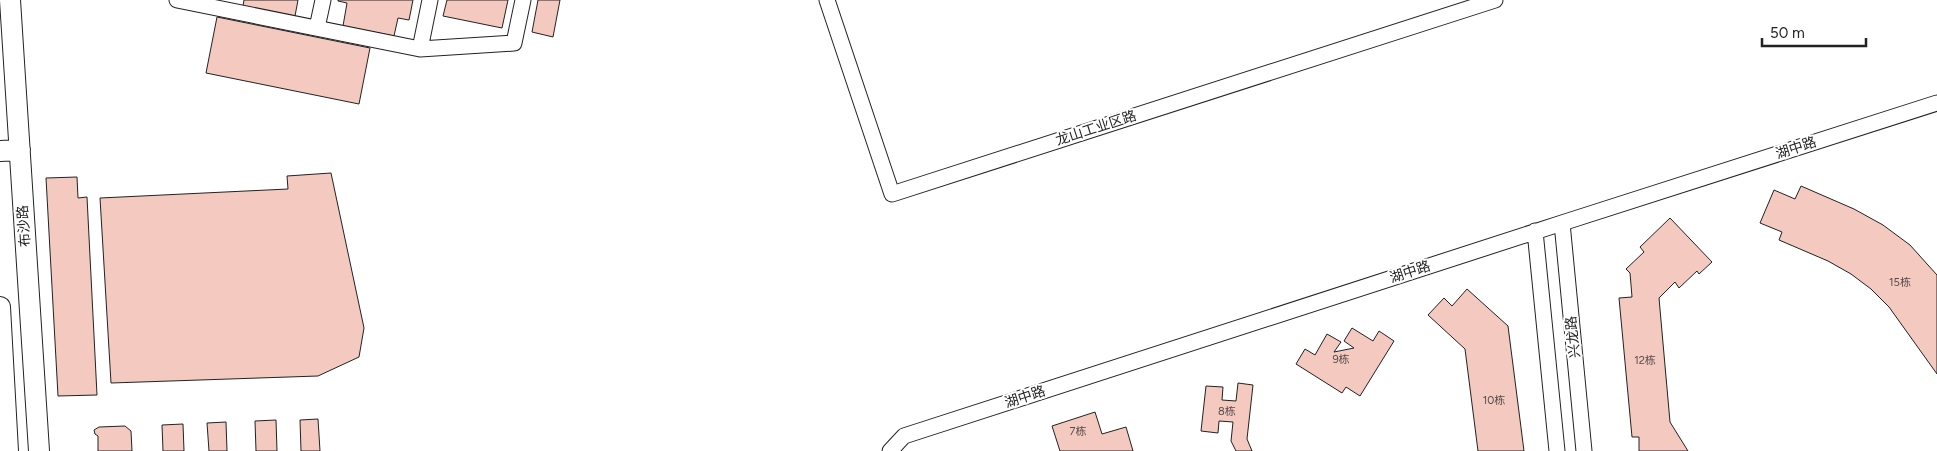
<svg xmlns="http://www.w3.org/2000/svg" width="1937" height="451" font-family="Figtree,'Noto Sans SC',sans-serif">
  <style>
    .building { fill: #f3c9c0; stroke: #222 }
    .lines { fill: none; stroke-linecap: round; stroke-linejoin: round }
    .minor-casing { stroke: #222; stroke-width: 17 }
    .major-casing { stroke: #222; stroke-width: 22 }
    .minor { stroke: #fff; stroke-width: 15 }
    .major { stroke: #fff; stroke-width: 20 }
    .labels { text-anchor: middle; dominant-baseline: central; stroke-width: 4; stroke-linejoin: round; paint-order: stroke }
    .number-label { font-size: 11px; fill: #564c4a }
    .street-label { font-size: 14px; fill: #222; stroke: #fff }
  </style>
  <rect width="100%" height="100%" fill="#fff"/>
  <path class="building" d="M244 0H298L295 16 243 6Z
    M338 0H413L409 20 398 18 394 36 343 26 347 3 338 1Z
    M447 0H508L502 28 443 16Z
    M538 0H560L553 37 532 32Z
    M217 17 370 48 359 104 206 73Z
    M331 173 364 328 359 357 318 376 111 383 100 198 288 189 287 176Z
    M77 177 78 198 87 197 97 395 58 396 46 178Z
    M1801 186 1854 209 1883 225 1910 245 1937 275V374L1889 307 1871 289 1851 274 1828 261 1779 240 1782 232 1760 223 1774 190 1795 199Z
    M1670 218 1712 262 1699 274 1697 271 1679 288 1675 282 1659 298 1670 422 1688 451H1639V437H1632L1619 298 1632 297 1630 273 1626 269 1644 252 1640 247Z
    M1467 289 1508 326 1524 451H1478L1465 349 1428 315 1444 298 1452 306Z
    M1352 328 1373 341 1379 331 1394 341 1360 396 1346 387 1342 393 1296 364 1305 349 1315 355 1327 334 1341 342 1334 352 1354 348 1344 341Z
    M1238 383 1253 385 1247 439 1252 451H1236L1231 441 1233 422 1219 421 1218 433 1201 431 1206 386 1223 387 1222 400 1236 401Z
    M1095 412 1102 434 1126 427 1133 451H1060L1052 426Z
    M318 419 320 451H301L300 420Z
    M276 420 277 451H256L255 421Z
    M226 422 227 451H209L207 423Z
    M183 424 184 451H163L162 425Z
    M125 426 131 431 132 451H98V436L95 434 94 430 99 427Z"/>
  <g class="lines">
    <g class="minor-casing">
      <path id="minor" d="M177 0 420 49 514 43 523 0
        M827 0 892 194 1495 0
        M317 28 323 0
        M420 49 430 0
        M1562 223 1584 451
        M1535 231 1557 451
        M890 451 904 436 1562 223 1937 103"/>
    </g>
    <g class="major-casing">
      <path id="major" d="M10 0 39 451
        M0 151 20 150
        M0 307 8 451"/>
    </g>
    <use href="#minor" class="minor"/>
    <use href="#major" class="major"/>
  </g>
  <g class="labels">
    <g class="number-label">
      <text x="1900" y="282">15栋</text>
      <text x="1341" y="359">9栋</text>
      <text x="1645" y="360">12栋</text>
      <text x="1494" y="400">10栋</text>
      <text x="1227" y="411">8栋</text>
      <text x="1078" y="431">7栋</text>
    </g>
    <g class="street-label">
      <text transform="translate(1096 128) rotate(-18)">龙山工业区路</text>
      <text transform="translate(1796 148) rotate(-18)">湖中路</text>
      <text transform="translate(24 226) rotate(-94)">布沙路</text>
      <text transform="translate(1410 272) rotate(-18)">湖中路</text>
      <text transform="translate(1573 337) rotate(-96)">兴龙路</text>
      <text transform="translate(1025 397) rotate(-18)">湖中路</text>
    </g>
  </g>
  <path d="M1762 38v8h104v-8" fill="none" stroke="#222222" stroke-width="2.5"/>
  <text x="1770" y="38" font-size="15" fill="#222222" stroke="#ffffff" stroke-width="4" paint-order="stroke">50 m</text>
</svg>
